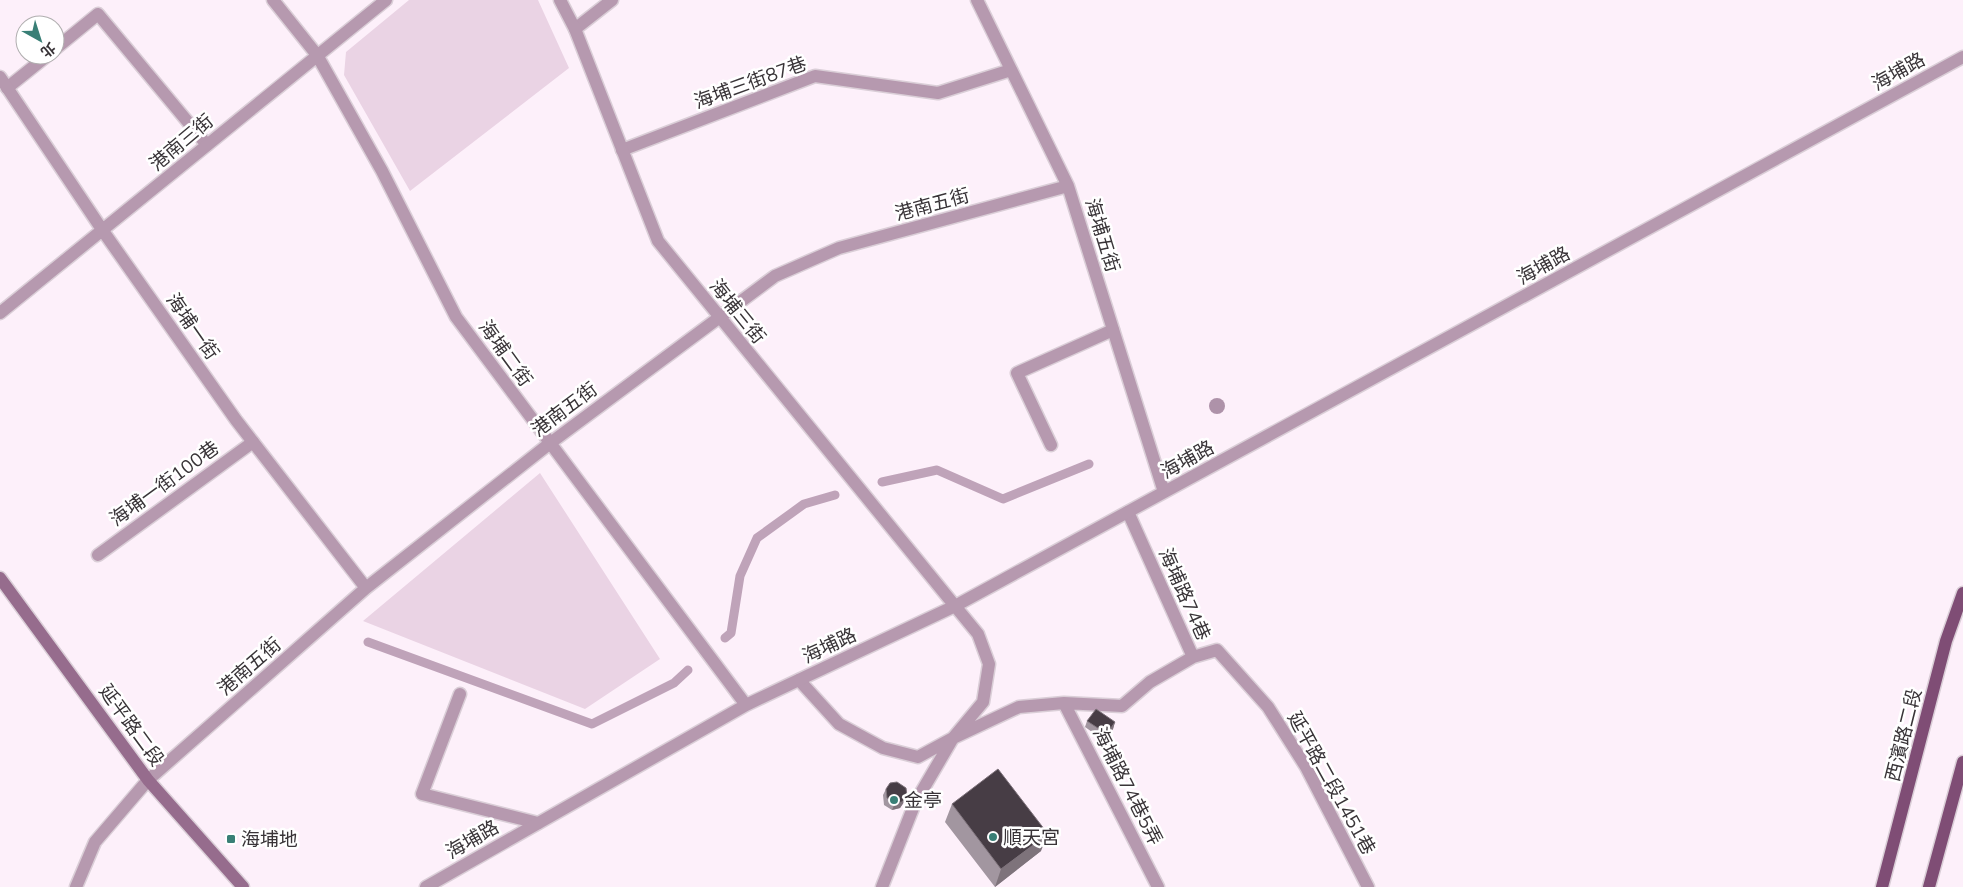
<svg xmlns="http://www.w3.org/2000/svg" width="1963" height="887" font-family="Mulish,'Noto Sans TC',sans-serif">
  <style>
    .green { fill: #ead3e4 }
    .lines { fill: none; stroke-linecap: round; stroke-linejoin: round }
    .stream { stroke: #bfa3b9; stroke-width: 9 }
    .lane-casing { stroke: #daced7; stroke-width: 15 }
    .street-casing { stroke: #daced7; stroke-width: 15 }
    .secondary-casing { stroke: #daced7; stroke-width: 15 }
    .primary-casing { stroke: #daced7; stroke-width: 15 }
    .lane { stroke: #b699af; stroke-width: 12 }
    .street { stroke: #b699af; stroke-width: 12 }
    .secondary { stroke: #966c8d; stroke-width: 12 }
    .primary { stroke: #7f4d75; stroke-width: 12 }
    .tree { fill: #ae92a9 }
    .wall { fill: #a296a0 }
    .shaded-wall { fill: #7e737b }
    .building { fill: #473d45; stroke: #7e737b }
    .poi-dot { fill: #397f76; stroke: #fff; stroke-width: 2 }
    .labels { text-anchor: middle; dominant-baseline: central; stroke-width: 5; stroke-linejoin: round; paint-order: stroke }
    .street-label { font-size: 19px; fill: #393438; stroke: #fff }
    .poi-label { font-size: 19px; fill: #393438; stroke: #fff; text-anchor: start }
  </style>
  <rect width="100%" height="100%" fill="#fdf0fa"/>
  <path class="green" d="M409 0H538L569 68 410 191 344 75 346 52Z
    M540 473 660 659 585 709 363 621Z"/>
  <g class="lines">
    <path class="stream" d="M882 482 937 470 1003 499 1089 464
      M725 638 731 633 740 576 757 538 804 504 835 495
      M368 642 592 724 674 683 688 670"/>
    <g class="lane-casing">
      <path id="lane" d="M575 29 612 0
        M55 49 98 14 207 145
        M7 88 48 55
        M622 150 815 76 938 93 1011 70
        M1051 445 1017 373 1113 330
        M98 555 253 442
        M1193 657 1217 650 1268 707 1306 767 1368 887
        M799 680 839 724 883 748 918 757 953 738 983 702 989 664 978 634 955 606
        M460 694 422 794 538 823
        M1064 703 1158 887
        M76 887 95 842 148 780
        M882 887 915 803 953 738 1019 707 1064 703 1122 706 1150 682 1193 657 1128 512"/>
    </g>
    <g class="street-casing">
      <path id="street" d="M273 0 317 55 382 171 456 317 746 705
        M560 0 575 29 658 241 955 606
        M977 0 1068 186 1164 492
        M0 77 103 231 236 420 366 588
        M0 313 386 0
        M148 780 366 588 549 444 775 276 839 248 1068 186
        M426 887 746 705 955 606 1963 57"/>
    </g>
    <g class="secondary-casing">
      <path id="secondary" d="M0 578 148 780 243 887"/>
    </g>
    <g class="primary-casing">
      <path id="primary" d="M1882 887 1946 641 1963 593
        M1929 887 1963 762"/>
    </g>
    <use href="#lane" class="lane"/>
    <use href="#street" class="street"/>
    <use href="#secondary" class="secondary"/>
    <use href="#primary" class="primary"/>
  </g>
  <circle class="tree" cx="1217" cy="406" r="8"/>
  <path class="wall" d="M1087 721 1115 722 1113 729 1105 741 1085 727Z
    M886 789 904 802 900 808 892 810 884 805 883 795Z
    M952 804 1041 851 995 887 945 822Z"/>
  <path class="shaded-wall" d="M1115 722 1113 729 1105 741 1107 734Z
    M907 796 904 802 900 808 892 810 895 803Z
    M1048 834 1041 851 995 887 1001 869Z"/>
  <path class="building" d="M1096 709 1115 722 1107 734 1087 721Z
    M998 769 1048 834 1001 869 952 804Z
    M897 782 906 788 907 796 902 802 895 803 887 798 886 789 890 783Z"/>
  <g class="poi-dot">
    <circle cx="894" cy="800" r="5"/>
    <circle cx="993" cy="837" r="5"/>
    <rect x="226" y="834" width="10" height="10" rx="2.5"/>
  </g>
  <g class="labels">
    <g class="street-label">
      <text transform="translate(1898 71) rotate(-29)">海埔路</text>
      <text transform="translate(750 82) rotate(-20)">海埔三街87巷</text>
      <text transform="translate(181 142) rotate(-40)">港南三街</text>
      <text transform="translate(932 204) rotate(-15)">港南五街</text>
      <text transform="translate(1103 235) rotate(73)">海埔五街</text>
      <text transform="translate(1543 265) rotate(-29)">海埔路</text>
      <text transform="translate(738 311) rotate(51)">海埔三街</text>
      <text transform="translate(193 326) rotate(55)">海埔一街</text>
      <text transform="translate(506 353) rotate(54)">海埔二街</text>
      <text transform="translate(564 409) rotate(-37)">港南五街</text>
      <text transform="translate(1187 459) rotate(-29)">海埔路</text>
      <text transform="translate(164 483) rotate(-36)">海埔一街100巷</text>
      <text transform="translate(1185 594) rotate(66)">海埔路74巷</text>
      <text transform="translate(829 645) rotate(-25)">海埔路</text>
      <text transform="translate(249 666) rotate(-41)">港南五街</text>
      <text transform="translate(132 725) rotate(54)">延平路二段</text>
      <text transform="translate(1903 735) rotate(-76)">西濱路二段</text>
      <text transform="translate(1332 783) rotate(61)">延平路二段1451巷</text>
      <text transform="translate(1128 786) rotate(63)">海埔路74巷5弄</text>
      <text transform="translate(472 839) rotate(-30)">海埔路</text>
    </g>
    <g class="poi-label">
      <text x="904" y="800">金亭</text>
      <text x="1003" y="837">順天宮</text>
      <text x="241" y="839">海埔地</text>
    </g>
  </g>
  <g transform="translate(40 40) rotate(141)"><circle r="24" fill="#ffffff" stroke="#b0aeaf"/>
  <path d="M0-4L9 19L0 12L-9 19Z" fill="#397f76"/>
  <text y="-8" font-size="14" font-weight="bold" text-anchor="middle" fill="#393438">北</text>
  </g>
</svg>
